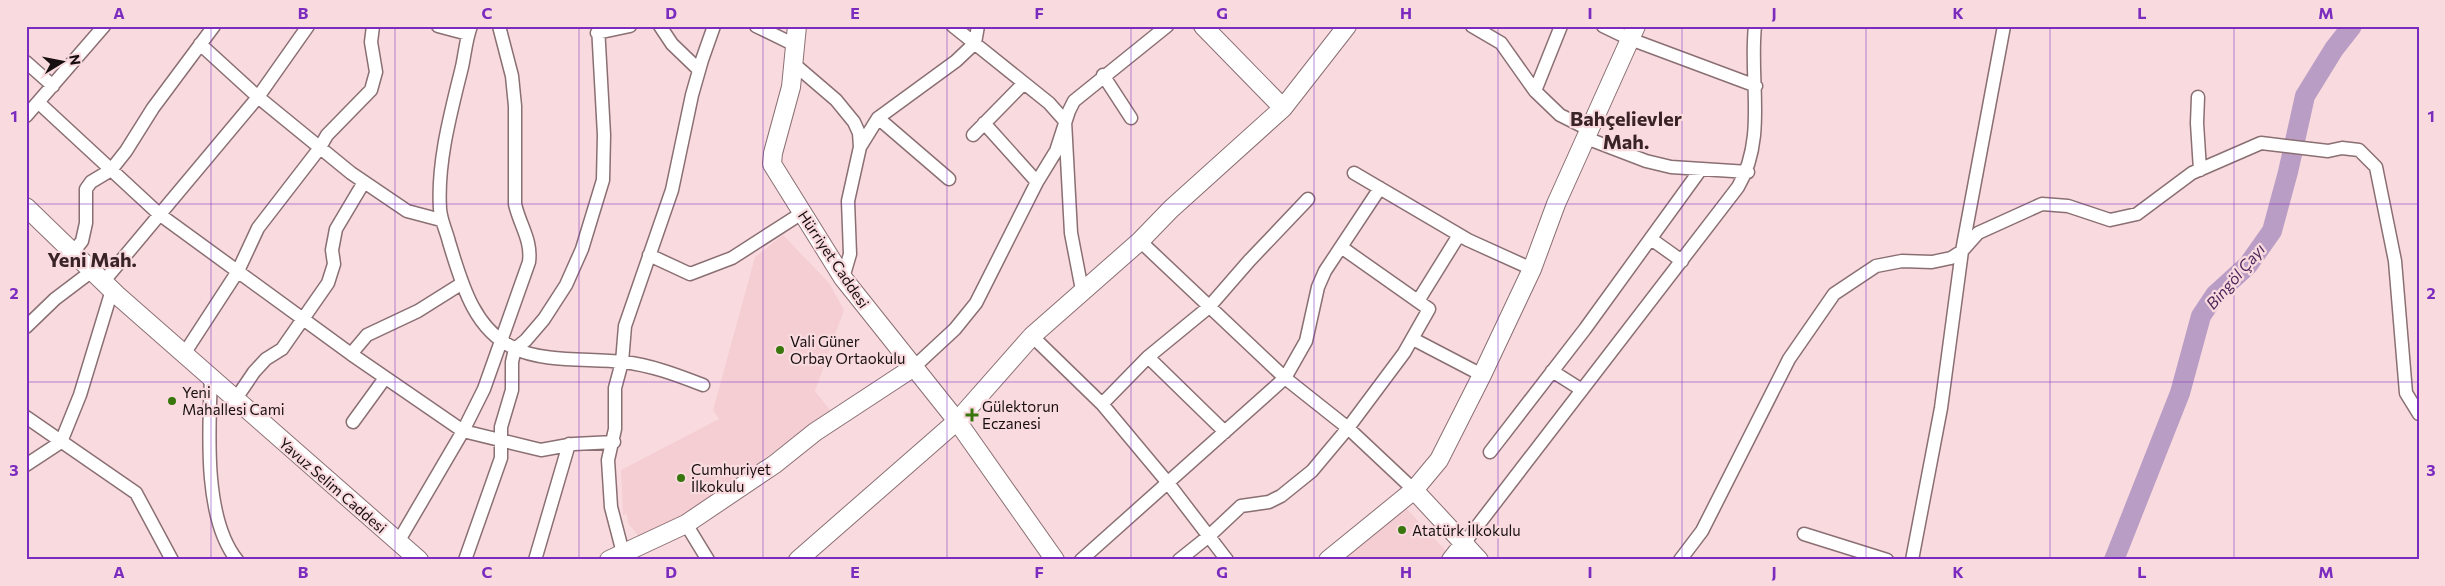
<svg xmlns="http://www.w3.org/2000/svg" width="2445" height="586" font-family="Commissioner,sans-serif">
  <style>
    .built { fill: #f4ced3 }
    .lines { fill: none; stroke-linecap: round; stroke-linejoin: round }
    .river { stroke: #ba9dc5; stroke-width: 20 }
    .street-casing { stroke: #8a6f73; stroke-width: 15 }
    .secondary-casing { stroke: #8a6f73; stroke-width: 20 }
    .street { stroke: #fff; stroke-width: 12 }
    .secondary { stroke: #fff; stroke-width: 18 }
    .grid { fill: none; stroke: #7b2cbf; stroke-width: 1; stroke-opacity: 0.55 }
    .poi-dot { fill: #38750d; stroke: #f9dbdf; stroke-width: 2 }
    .labels { text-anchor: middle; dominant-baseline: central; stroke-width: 4.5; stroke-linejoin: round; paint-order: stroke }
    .street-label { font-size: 15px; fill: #180f10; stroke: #f9dbdf }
    .poi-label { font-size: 15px; fill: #180f10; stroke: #f9dbdf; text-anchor: start }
    .water-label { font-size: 16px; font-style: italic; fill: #4f285c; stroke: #f9dbdf }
    .district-label { font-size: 20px; font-weight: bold; fill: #392327; stroke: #f9dbdf }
    .neatline { fill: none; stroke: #7b2cbf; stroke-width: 2 }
    .grid-label { font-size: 16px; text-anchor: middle; font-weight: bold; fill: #7b2cbf }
  </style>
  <rect width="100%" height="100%" fill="#f9dbdf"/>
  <path class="built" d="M783 235 829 283 844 310 815 391 830 410 688 515 639 537 628 523 627 514 623 515 621 470 719 419 713 410 755 257Z
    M1404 506 1449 554 1444 560H1342Z"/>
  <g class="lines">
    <path class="river" d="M2114 560 2180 393 2201 316 2215 295 2248 265 2272 231 2288 172 2305 96 2334 49 2352 26"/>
    <g class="street-casing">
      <path id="street" d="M438 26 468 34
        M471 26C466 39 465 53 462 67 451 112 437 162 440 209 441 221 446 230 449 242 461 281 473 329 514 348 544 363 590 358 623 362 651 365 677 375 703 385
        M660 26 672 44 699 70
        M756 26 795 45
        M953 26 1049 103 1065 121 1071 233 1082 290
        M1472 26 1501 43 1535 91 1560 115 1590 130
        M1603 26 1630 39 1756 86
        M597 33 630 26
        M200 44 258 97 351 173 407 211 441 220
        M26 62 53 86
        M794 64 836 100 854 122 859 133 860 147 848 201 850 254 843 278
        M1103 75 1131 118
        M1535 91 1561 26
        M2198 97 2197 123 2200 170
        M39 103 159 214 351 354 463 431 541 450 574 444 614 442
        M26 116 104 26
        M878 118 949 179
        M984 123 1037 182
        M973 135 1024 83
        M1586 138 1646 161 1671 167 1748 172
        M860 147 878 118 956 61 975 43 978 26
        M1354 173 1468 240 1532 269
        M1651 239 1682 261
        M1140 241 1285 378 1348 428 1414 490
        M74 251 82 241 86 223V189L91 182 111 170 126 151 153 108 214 26
        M649 255 690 274 732 258 802 213
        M104 281 258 97 308 26
        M1418 301 1459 235
        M26 327 55 299 92 271
        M1032 336 1102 404 1168 483 1227 560
        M1413 339 1482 375
        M184 354 238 271 258 228 319 149 327 135 371 90 376 72 371 42 373 26
        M351 354 367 335 418 311 461 284
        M1148 357 1225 432
        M914 367 955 329 976 303 1037 182 1056 151 1069 111 1074 101 1167 26
        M1552 371 1582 390
        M211 378C209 429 203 518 237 560
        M235 400 254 372 266 359 282 349 328 283 334 264 332 250 336 229 364 182
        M1102 404 1148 357 1209 307 1249 261 1308 199
        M26 417 136 493 172 560
        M353 422 385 378
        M1490 452 1585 329 1701 169
        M26 465 61 442 80 395 112 290
        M686 524 708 560
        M1804 534 1887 560
        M398 542 463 431 484 389 529 262C532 240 520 226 515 204V106L512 76 499 26
        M1465 542 1738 187C1767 138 1749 80 1755 26
        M623 553 611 507 608 460 615 429V388L622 362 625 326 672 190 692 95 702 60 714 26
        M465 560 501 458V427L512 390V362L515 349 526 340 544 319 566 285 582 249 603 180 604 135 598 26
        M535 560 569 444
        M1081 560 1285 378 1306 341 1318 287 1325 271 1380 188
        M1179 560 1209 536 1241 506 1269 502 1281 496 1312 471 1348 428 1404 353 1429 309 1341 247
        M1680 560 1702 531 1789 359 1834 294 1876 266 1902 261 1932 262 1951 258 1962 251 1978 233 2042 204 2068 206 2110 220 2137 214 2192 173 2261 143 2328 151 2342 148 2359 150 2376 167 2395 261 2406 393 2419 414
        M1912 560 1941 408 1962 251 2004 26"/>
    </g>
    <g class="secondary-casing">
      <path id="secondary" d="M797 26 791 87 773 153 772 164 843 278 957 421 1055 560
        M1203 26 1283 108
        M26 207 117 295 419 560
        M1414 490 1479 560
        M609 560 686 524 775 464 815 432 914 367
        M798 560 957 421 1032 336 1140 241 1171 209 1283 108 1347 26
        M1328 560 1414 490 1439 460 1482 375 1532 269 1556 204 1636 26
        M1451 560 1465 542"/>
    </g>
    <use href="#street" class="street"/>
    <use href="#secondary" class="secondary"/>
  </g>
  <path class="grid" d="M211 26V560M395 26V560M579 26V560M763 26V560M947 26V560M1131 26V560M1314 26V560M1498 26V560M1682 26V560M1866 26V560M2050 26V560M2234 26V560M26 204H2419M26 382H2419"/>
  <g class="poi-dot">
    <circle cx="780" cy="350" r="5"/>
    <circle cx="172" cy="401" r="5"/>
    <path d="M969.5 407.5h5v5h5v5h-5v5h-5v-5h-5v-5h5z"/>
    <circle cx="681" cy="478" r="5"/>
    <circle cx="1402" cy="530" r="5"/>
  </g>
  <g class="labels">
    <g class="street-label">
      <text transform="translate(834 259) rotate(56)">Hürriyet Caddesi</text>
      <text transform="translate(333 485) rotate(41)">Yavuz Selim Caddesi</text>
    </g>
    <g class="poi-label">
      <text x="790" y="341">Vali Güner<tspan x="790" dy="17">Orbay Ortaokulu</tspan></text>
      <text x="182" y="392">Yeni<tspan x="182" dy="17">Mahallesi Cami</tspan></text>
      <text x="982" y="406">Gülektorun<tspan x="982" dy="17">Eczanesi</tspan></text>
      <text x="691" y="469">Cumhuriyet<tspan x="691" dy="17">İlkokulu</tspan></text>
      <text x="1412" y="530">Atatürk İlkokulu</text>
    </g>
    <g class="water-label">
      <text transform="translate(2235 276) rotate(-49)">Bingöl Çayı</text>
    </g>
    <g class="district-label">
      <text x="1626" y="118">Bahçelievler<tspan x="1626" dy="23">Mah.</tspan></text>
      <text x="92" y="259">Yeni Mah.</text>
    </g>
  </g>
  <rect width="2445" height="586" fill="none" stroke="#f9dbdf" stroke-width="55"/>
  <g transform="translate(62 62) rotate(80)" stroke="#f9dbdf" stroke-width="4" paint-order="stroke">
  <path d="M0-4L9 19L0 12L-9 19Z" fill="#180f10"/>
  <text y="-8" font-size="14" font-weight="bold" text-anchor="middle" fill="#180f10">N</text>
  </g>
  <rect x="28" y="28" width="2390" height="530" class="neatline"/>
  <g class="grid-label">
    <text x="119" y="19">A</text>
    <text x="303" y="19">B</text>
    <text x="487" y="19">C</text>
    <text x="671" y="19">D</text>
    <text x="855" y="19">E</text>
    <text x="1039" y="19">F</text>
    <text x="1222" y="19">G</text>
    <text x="1406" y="19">H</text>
    <text x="1590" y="19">I</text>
    <text x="1774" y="19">J</text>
    <text x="1958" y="19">K</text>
    <text x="2142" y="19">L</text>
    <text x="2326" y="19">M</text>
    <text x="14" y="122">1</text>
    <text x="2431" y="122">1</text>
    <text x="14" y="299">2</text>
    <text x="2431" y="299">2</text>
    <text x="14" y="476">3</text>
    <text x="2431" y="476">3</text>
    <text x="119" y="578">A</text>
    <text x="303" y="578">B</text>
    <text x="487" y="578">C</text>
    <text x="671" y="578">D</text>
    <text x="855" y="578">E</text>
    <text x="1039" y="578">F</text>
    <text x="1222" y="578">G</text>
    <text x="1406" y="578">H</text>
    <text x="1590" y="578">I</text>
    <text x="1774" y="578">J</text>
    <text x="1958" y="578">K</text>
    <text x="2142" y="578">L</text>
    <text x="2326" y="578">M</text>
  </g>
</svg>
